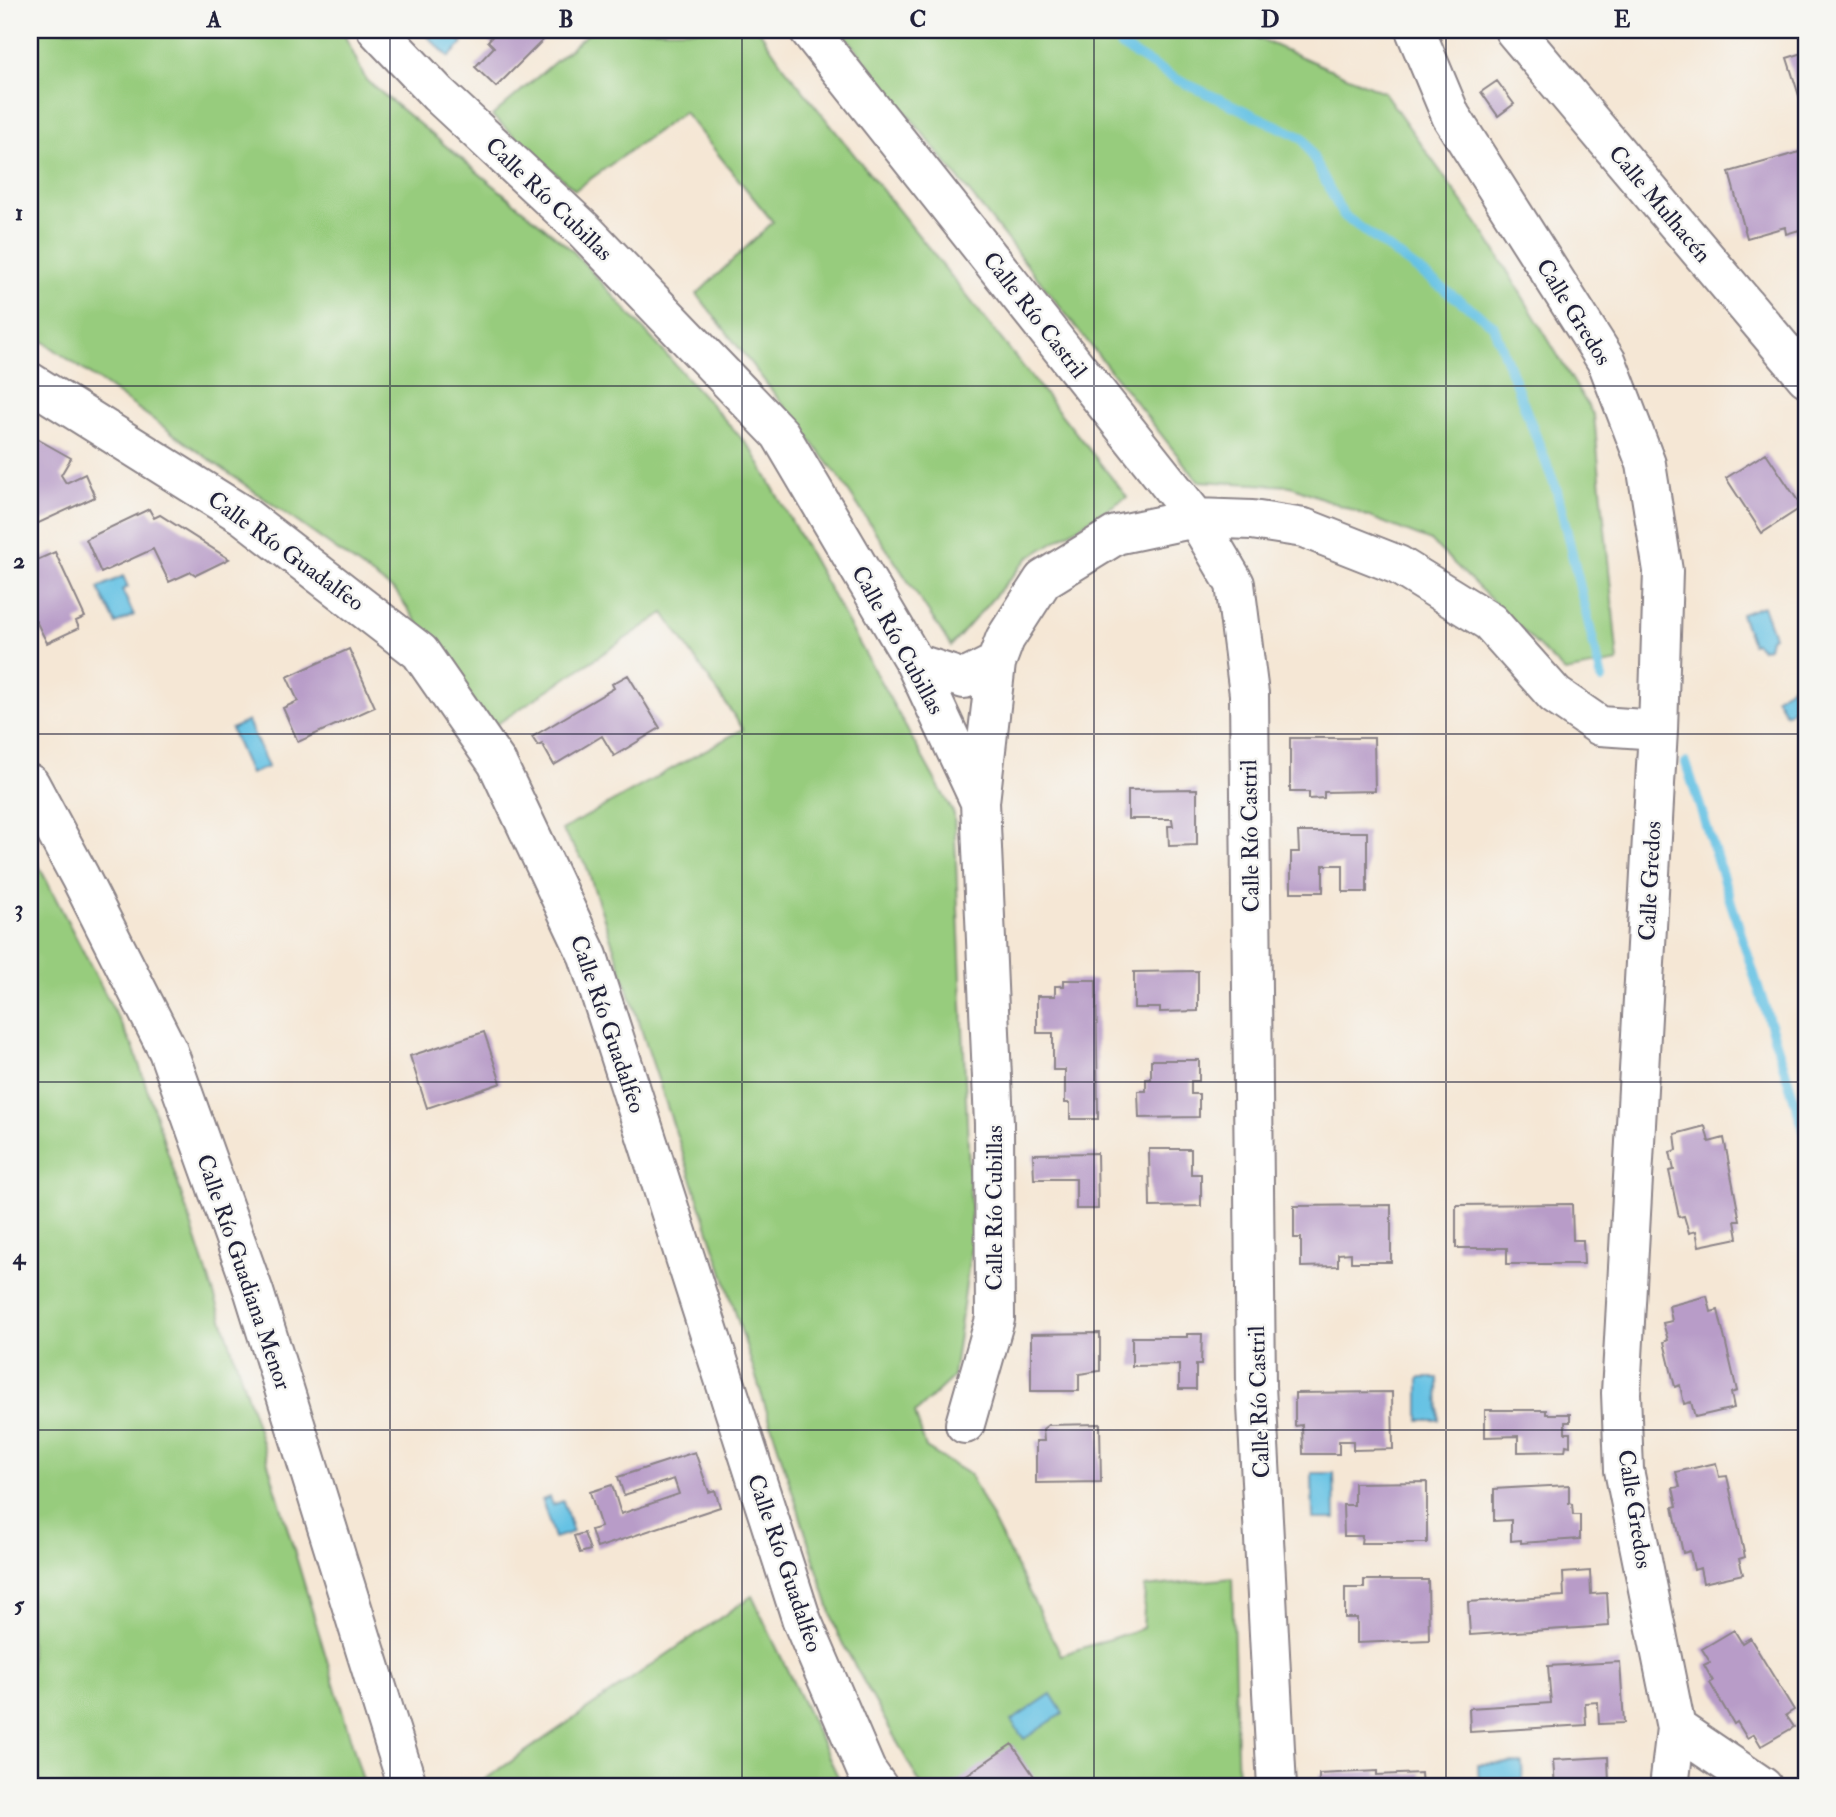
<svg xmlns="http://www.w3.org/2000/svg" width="1836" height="1817" font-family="'IM FELL Double Pica',serif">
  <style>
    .green { fill: #97cc7d; stroke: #5c775c; stroke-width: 2 }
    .water { fill: #66c2e4; stroke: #447290; stroke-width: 2 }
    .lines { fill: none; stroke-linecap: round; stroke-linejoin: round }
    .stream { stroke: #66c2e4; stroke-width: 10 }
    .building { fill: #b89cc8 }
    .minor-casing { stroke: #8c8488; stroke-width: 42 }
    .minor { stroke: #fff; stroke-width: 38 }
    .grid { fill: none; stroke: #22223b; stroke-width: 2; stroke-opacity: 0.55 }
    .labels { text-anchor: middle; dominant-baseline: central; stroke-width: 5; stroke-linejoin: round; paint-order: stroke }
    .street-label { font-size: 23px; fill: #22223b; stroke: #f6f6f2 }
    .neatline { fill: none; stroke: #22223b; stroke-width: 2.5 }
    .grid-label { font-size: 23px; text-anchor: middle; font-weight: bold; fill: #22223b }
  </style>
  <rect width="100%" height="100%" fill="#f6f6f2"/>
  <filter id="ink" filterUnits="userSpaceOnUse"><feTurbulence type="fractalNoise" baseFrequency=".0143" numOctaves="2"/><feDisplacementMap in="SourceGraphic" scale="14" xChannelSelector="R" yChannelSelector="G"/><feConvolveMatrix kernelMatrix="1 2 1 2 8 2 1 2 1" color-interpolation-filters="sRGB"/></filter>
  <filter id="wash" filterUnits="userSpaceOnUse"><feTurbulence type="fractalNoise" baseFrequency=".00686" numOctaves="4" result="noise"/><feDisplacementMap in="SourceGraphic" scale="28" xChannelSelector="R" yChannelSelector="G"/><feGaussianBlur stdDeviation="1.57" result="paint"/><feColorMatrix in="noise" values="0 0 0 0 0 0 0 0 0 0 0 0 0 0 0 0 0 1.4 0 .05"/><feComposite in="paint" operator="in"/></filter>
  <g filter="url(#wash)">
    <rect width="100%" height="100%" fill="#f5e7d5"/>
    <path class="green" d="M30 30H342L366 80 573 251 752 450 954 814 972 1241 953 1377 915 1413 926 1448 970 1475 1061 1655 1143 1628 1145 1587 1232 1578 1238 1787H922L838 1635 719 1261 586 865 562 830 743 729 664 613 491 728 396 592 30 332Z
      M592 30H759L782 64 1127 497 1028 558 951 646 839 477 697 294 773 222 684 112 575 190 492 116Z
      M841 30H1244L1250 35 1384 92 1487 237 1594 416 1618 662 1565 672 1431 541 1291 486 1198 481Z
      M30 849 134 1049 256 1423 365 1787H30Z
      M752 1596 843 1787H474Z"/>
    <path class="water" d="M421 30H450L463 43 449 57Z
      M123 576 128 587 122 590 134 615 116 624 98 588Z
      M1763 606 1774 636 1770 638 1768 647 1762 649 1755 643 1752 644 1741 614Z
      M1806 677V701L1786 714 1776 697Z
      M248 721 268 767 250 774 231 729Z
      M1419 1378H1438L1439 1420H1419Z
      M1312 1473H1334L1335 1519H1313Z
      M549 1497 552 1505 563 1501 573 1532 554 1538 542 1500Z
      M1051 1694 1063 1713 1024 1739 1011 1721Z
      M1522 1763 1523 1785 1479 1786 1478 1764Z"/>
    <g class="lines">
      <path class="stream" d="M1112 30 1121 46 1176 79 1303 138 1343 215 1493 325 1557 491 1602 679
        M1686 763 1806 1136"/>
    </g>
    <g id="blocks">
      <path class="building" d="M492 30H553L496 87 475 67 494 47 488 41 495 33Z
        M1806 52V104L1802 105 1787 58Z
        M1497 81 1514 104 1498 116 1481 92Z
        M1803 151 1806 160V228L1786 234 1785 227 1747 238 1729 172Z
        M30 435 71 458 61 475 66 483 85 474 95 497 30 527Z
        M1766 453 1802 507 1762 533 1726 478Z
        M149 509 154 518 160 515 229 559 196 575 191 572 169 582 153 549 101 573 86 539Z
        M55 552 85 617 76 621 79 628 47 643 36 621 30 624V563Z
        M349 649 375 707 298 742 283 708 298 701 287 677Z
        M628 675 660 728 614 756 602 736 554 765 542 744 538 746 532 737 614 688 612 684Z
        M1290 738H1374L1375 791 1324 792V798L1309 799V792H1290Z
        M1197 789V845L1169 846 1168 826H1173L1172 819H1128V790Z
        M1298 832H1367V892H1343V865H1323V892H1291V852H1299Z
        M1198 971V1011L1160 1012V1008H1134V972Z
        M1064 980H1096L1098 1119H1070V1103H1065V1070H1053V1033H1037V996H1055V986H1064Z
        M484 1032 501 1083 427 1108 410 1056Z
        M1151 1060H1199V1081H1191V1094H1199V1117L1139 1118 1138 1091H1146V1079H1151Z
        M1705 1126 1709 1142 1724 1138 1740 1221H1735L1738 1238 1699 1246 1696 1231 1689 1233 1684 1216 1679 1217 1669 1171 1674 1170 1670 1152 1677 1150 1675 1134Z
        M1149 1149H1191V1174H1201V1206L1150 1207Z
        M1097 1153 1098 1209H1076V1179H1034L1033 1154Z
        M1572 1204 1573 1240H1583L1584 1264H1507V1248H1456V1205Z
        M1391 1205V1262H1351V1253L1338 1254V1266L1301 1267V1238H1294V1206Z
        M1707 1296 1711 1312 1718 1310 1737 1391 1731 1393 1734 1408 1695 1417 1691 1402 1684 1404 1680 1385 1675 1387 1664 1342 1668 1340 1663 1323 1672 1321 1669 1306Z
        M1100 1333V1371L1079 1374V1391H1031V1334Z
        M1187 1334H1202L1201 1365H1196V1389H1179V1365L1132 1366V1337H1187Z
        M1392 1392 1393 1449 1353 1450V1441H1339V1454H1303L1302 1425 1295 1426V1393Z
        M1485 1410H1546V1414H1570V1422H1565V1433H1570V1446L1566 1445 1565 1451 1518 1452V1436L1485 1437Z
        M1100 1424 1101 1482 1036 1483V1441H1044L1043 1429 1048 1425Z
        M695 1452 709 1492 715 1490 720 1507 597 1548 591 1530 601 1527 590 1492 612 1485 621 1514 679 1494 674 1479 624 1495 618 1477Z
        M1716 1463 1719 1477 1727 1476 1745 1557 1739 1559 1743 1574 1703 1583 1700 1568 1694 1570 1690 1551 1683 1553 1673 1507 1677 1506 1673 1488 1680 1487 1676 1472Z
        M1427 1482V1543H1361L1362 1536H1344L1343 1505H1354V1483Z
        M1569 1485V1503L1572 1504 1573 1515H1580V1539L1521 1543V1540L1511 1541V1520L1494 1521V1489Z
        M584 1533 590 1550 580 1553 574 1536Z
        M1590 1571 1591 1594 1607 1593 1609 1626 1470 1635 1468 1602 1564 1596 1563 1573Z
        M1364 1580H1428L1429 1640 1357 1643V1618H1345V1588H1364Z
        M1734 1630 1742 1643 1750 1638 1794 1710 1786 1715 1794 1727 1761 1746 1754 1734 1747 1738 1737 1722 1734 1724 1710 1683 1713 1681 1704 1665 1710 1662 1702 1649Z
        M1620 1662 1624 1723 1599 1724 1598 1702 1585 1703 1586 1725 1470 1732 1469 1708 1551 1703 1548 1666Z
        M1012 1744 1040 1785 1037 1787H949Z
        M1608 1757 1609 1784 1619 1783 1620 1787H1555L1553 1760Z
        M1377 1771V1775L1421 1773 1422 1787H1319V1774Z"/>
    </g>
  </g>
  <g filter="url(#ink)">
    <use href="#blocks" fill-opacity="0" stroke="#8c8488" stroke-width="2"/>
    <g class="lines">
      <g class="minor-casing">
        <path id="minor" d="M377 30 438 94 583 229 780 434 915 663 980 802 994 1124 995 1319 965 1424
          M809 30 1196 518 1235 584 1249 694 1256 1386 1277 1787
          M1415 30 1451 116 1607 362 1646 464 1663 571 1658 730 1621 1393 1624 1470 1676 1728 1669 1787
          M1514 30 1806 377
          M30 382 244 516 420 652 497 763 588 956 802 1621 866 1770 878 1787
          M915 663 964 679 996 663
          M30 784 80 877 168 1051 254 1292 406 1781
          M980 802 996 663 1005 639 1043 580 1116 535 1196 518 1252 520 1304 528 1398 565 1490 622 1555 695 1600 726 1658 730
          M1676 1728 1763 1787"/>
      </g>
      <use href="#minor" class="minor"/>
    </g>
  </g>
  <path class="grid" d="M390 30V1787M742 30V1787M1094 30V1787M1446 30V1787M30 386H1806M30 734H1806M30 1082H1806M30 1430H1806"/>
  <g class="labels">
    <g class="street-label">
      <text transform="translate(549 199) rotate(44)">Calle Río Cubillas</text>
      <text transform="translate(1660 204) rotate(50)">Calle Mulhacén</text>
      <text transform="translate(1574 312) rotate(58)">Calle Gredos</text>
      <text transform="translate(1035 315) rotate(52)">Calle Río Castril</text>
      <text transform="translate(286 551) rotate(36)">Calle Río Guadalfeo</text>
      <text transform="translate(898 640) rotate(61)">Calle Río Cubillas</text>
      <text transform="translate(1250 836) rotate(-91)">Calle Río Castril</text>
      <text transform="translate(1650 881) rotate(-87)">Calle Gredos</text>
      <text transform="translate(608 1024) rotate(71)">Calle Río Guadalfeo</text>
      <text transform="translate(994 1208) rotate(-90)">Calle Río Cubillas</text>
      <text transform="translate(244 1272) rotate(71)">Calle Río Guadiana Menor</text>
      <text transform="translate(1259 1402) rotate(-92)">Calle Río Castril</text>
      <text transform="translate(1635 1509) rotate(81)">Calle Gredos</text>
      <text transform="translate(785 1563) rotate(71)">Calle Río Guadalfeo</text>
    </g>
  </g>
  <rect width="1836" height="1817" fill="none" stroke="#f6f6f2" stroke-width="77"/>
  <rect x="38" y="38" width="1760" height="1740" class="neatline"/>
  <g class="grid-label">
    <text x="214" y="27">A</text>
    <text x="566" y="27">B</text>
    <text x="918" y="27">C</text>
    <text x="1270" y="27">D</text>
    <text x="1622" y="27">E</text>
    <text x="19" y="220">1</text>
    <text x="19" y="568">2</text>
    <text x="19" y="916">3</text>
    <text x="19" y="1264">4</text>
    <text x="19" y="1612">5</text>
  </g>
</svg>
